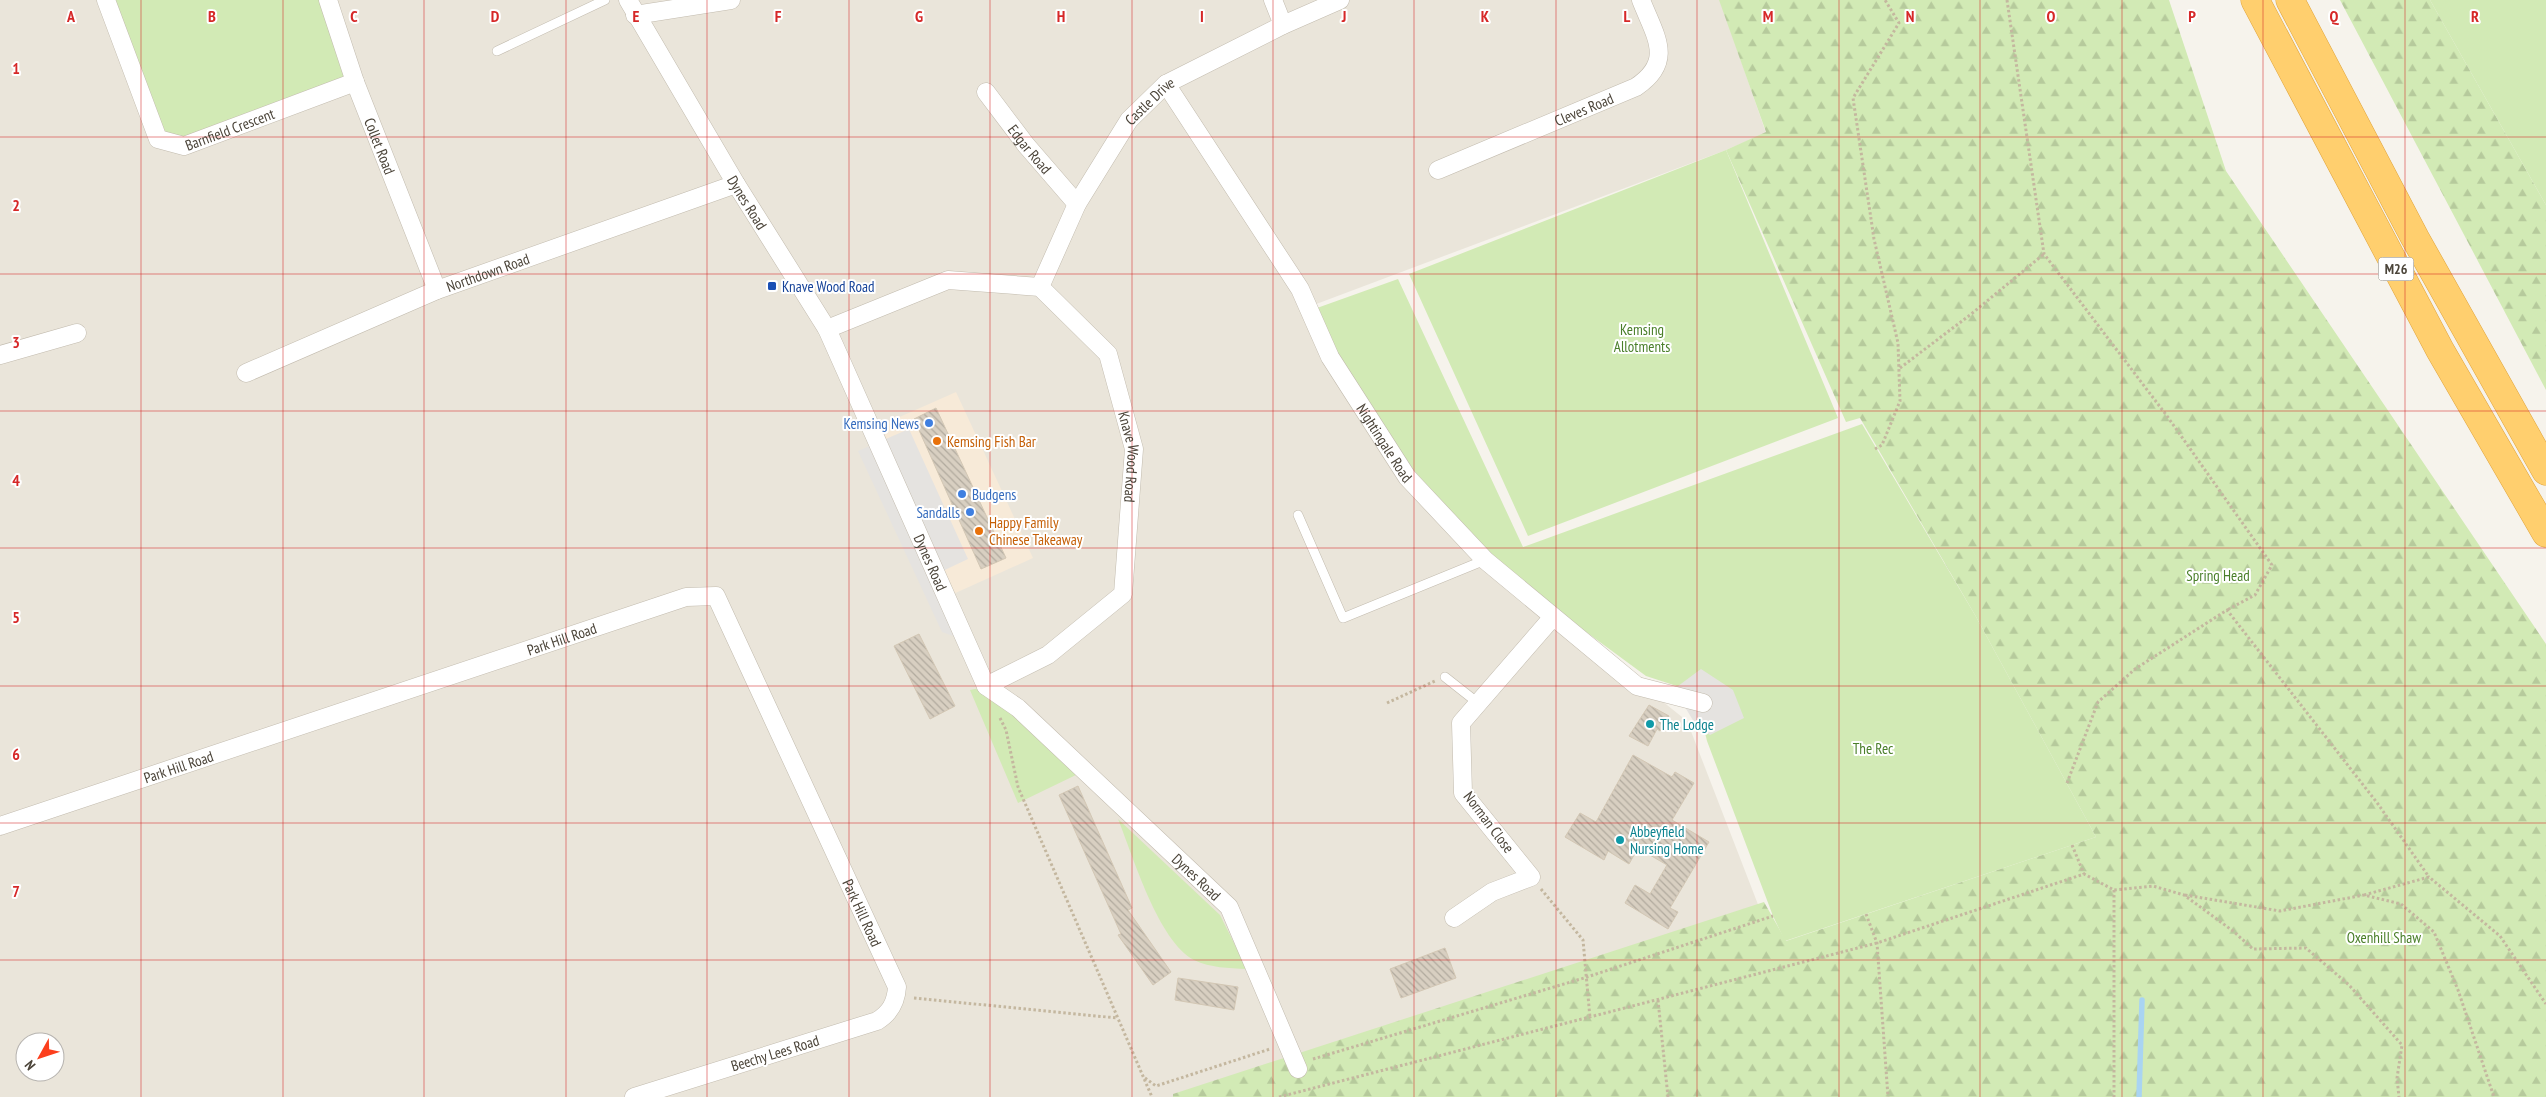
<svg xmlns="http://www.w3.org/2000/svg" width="2546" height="1097" font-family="'PT Sans Narrow',sans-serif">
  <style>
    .residential { fill: #eae5da; fill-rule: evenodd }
    .commercial { fill: #f7ead8 }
    .green { fill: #d2eab5 }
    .forest { fill: url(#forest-firs) }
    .parking { fill: #e5e3e0 }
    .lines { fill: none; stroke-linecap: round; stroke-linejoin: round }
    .stream { stroke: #a9d4f2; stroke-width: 5.5 }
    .building { fill: url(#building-back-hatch); stroke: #d3c7b4 }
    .lane-casing { stroke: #c2bbae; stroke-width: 10 }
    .street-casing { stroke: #c2bbae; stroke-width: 19 }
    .highway-casing { stroke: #e0a43c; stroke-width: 29 }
    .path { stroke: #c4b79f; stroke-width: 3; stroke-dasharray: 2.5 2.5; stroke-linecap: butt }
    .lane { stroke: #fff; stroke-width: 9 }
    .street { stroke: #fff; stroke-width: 18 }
    .highway { stroke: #ffcf6e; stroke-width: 28 }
    .grid { fill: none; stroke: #d62828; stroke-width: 1; stroke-opacity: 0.55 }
    .transit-dot { fill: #1a4fb4; stroke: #fff; stroke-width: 2 }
    .shop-dot { fill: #3f7fe0; stroke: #fff; stroke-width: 2 }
    .food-dot { fill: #e8710a; stroke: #fff; stroke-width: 2 }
    .culture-dot { fill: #0f9aa8; stroke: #fff; stroke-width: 2 }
    .labels { text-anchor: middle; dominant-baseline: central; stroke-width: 4; stroke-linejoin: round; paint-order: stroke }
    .shield { fill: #fff; stroke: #817c74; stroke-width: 1 }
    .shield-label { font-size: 14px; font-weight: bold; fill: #4b4439 }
    .street-label { font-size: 15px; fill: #4b4439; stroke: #fff }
    .transit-label { font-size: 15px; fill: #164399; stroke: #fff; text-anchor: start }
    .park-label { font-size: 15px; fill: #4a7f2a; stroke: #fff }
    .shop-label { font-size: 15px; fill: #366cbe; stroke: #fff; text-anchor: end }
    .food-label { font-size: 15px; fill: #c56008; stroke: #fff; text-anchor: start }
    .culture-label { font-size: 15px; fill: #0d838f; stroke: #fff; text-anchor: start }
    .grid-label { font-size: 16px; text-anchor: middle; font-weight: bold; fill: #d62828; stroke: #fff; stroke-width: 4; stroke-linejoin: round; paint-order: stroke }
  </style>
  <defs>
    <pattern id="forest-firs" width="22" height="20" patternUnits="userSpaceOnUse" patternTransform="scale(1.25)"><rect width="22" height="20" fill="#d2eab5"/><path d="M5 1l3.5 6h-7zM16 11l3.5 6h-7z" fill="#b6ca9c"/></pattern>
    <pattern id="building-back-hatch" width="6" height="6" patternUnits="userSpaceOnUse" patternTransform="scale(1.25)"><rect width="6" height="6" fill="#d8cfc1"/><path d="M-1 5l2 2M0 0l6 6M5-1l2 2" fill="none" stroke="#b1aa9e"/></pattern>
  </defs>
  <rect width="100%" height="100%" fill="#f6f3ec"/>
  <path class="residential" d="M0 0H1720L1766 133 1726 150 1303 309 1399 471 1652 693 1687 721 1759 907 1178 1097H0ZM25 1042H55V1072H25Z"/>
  <path class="commercial" d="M956 392 1033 558 951 595 877 427Z"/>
  <path class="green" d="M112 0H320L346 80 183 139 161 134Z
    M2430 0H2546V205Z
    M1726 150 1838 418 1528 536 1409 274Z
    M1398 279 1523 547 1862 424 1975 615 2096 837 1785 941 1773 916 1707 741 1695 692 1646 676 1559 612 1483 547 1409 465 1336 351 1317 308Z
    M980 688 1012 712 1078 774 1018 803 970 690Z
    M1118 819 1220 915 1247 969C1228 968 1211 968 1194 960 1158 941 1133 856 1118 819Z"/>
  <path class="forest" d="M1719 0H2169L2226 171 2546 644V1097H1173V1094L1764 902 1786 941 2096 837 1975 615 1860 418 1846 422 1726 150 1766 132Z
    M2340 0H2430L2546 205V390Z"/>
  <path class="parking" d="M909 429 968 559 932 576 959 638 942 632 858 451Z
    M1701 669 1733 690 1744 718 1710 735 1694 722 1674 689Z"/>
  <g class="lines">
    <path class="stream" d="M2139 1097 2142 1000"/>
  </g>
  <path class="building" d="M936 408 1006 558 981 569 914 419Z
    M919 634 955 706 930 719 894 646Z
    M1649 705 1669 716 1660 731 1657 729 1648 746 1629 736Z
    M1633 755 1672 777 1675 772 1694 783 1672 820 1709 842 1670 908 1678 912 1668 929 1625 903 1635 885 1650 894 1667 865 1638 848 1629 864 1608 851 1604 860 1565 837 1580 813 1596 822Z
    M1078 786 1132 908 1128 910 1171 972 1153 985 1118 935 1121 934 1059 795Z
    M1445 948 1456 978 1401 998 1390 969Z
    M1178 978 1238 987 1234 1010 1175 1000Z"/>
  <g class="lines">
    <g class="lane-casing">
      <path id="lane" d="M497 51 605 0
        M1298 515 1343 618 1485 560
        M1445 677 1478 703"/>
    </g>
    <g class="street-casing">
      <g id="street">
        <path id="s1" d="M106 0 158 139 184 146 355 82"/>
        <path id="s2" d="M328 0 355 82 437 290"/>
        <path id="s3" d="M628 0 736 184 827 329 986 686 1018 708 1229 907 1298 1069"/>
        <path d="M1273 0 1283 25"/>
        <path d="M635 15 731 0"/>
        <path id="s4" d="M1166 84 1300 289 1330 357 1407 477 1485 560 1637 686 1703 703"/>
        <path id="s5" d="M986 92 1026 145 1077 204"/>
        <path id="s6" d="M1438 170 1636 87C1675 61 1655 36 1641 0"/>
        <path id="s7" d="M1040 287 1077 204 1129 120 1166 84 1283 25 1340 0"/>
        <path id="s8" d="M827 329 948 280 1040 287 1108 354 1134 449 1123 594 1048 655 986 686"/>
        <path d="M0 355 77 333"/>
        <path id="s9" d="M246 373 437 290 736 184"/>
        <path id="s10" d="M0 826 686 597 716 596 897 987C896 1003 890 1013 877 1021L634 1097"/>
        <path d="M1454 918 1492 892 1531 877 1463 793 1461 723 1552 618"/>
      </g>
    </g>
    <g class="highway-casing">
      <path id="highway" d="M2255 0 2440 350 2546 533
        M2290 0 2415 238 2546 471"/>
    </g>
    <path class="path" d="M2007 0 2044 254 2167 416 2272 565 2255 595 2227 610
      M1900 368 1970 315 2044 254
      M1875 449 1882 445 1900 401 1898 343 1874 239 1853 98 1899 23 1885 0
      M1387 703 1435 681
      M1000 718 1006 730 1018 787 1152 1097
      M2067 783 2098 702 2135 669 2227 610 2378 804 2429 877
      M2072 845 2084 874
      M1541 889 1583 940 1590 1018
      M2114 890V1097
      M2185 895 2280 911 2364 895 2401 904 2434 932 2458 990 2494 1097
      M2364 895 2429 877 2500 936 2546 1004
      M1866 914 1877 943 1888 1097
      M914 998 1117 1018
      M1658 1000 1668 1097
      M1313 1059 1584 978 1773 916
      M1145 1078 1156 1086 1270 1049
      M1279 1097 1877 943 2084 874 2114 890 2153 886 2184 895 2233 931 2253 949 2306 948 2349 985 2402 1045 2397 1078 2399 1097"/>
    <use href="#lane" class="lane"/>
    <use href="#street" class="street"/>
    <use href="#highway" class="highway"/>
  </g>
  <path class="grid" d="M141 0V1097M283 0V1097M424 0V1097M566 0V1097M707 0V1097M849 0V1097M990 0V1097M1132 0V1097M1273 0V1097M1414 0V1097M1556 0V1097M1697 0V1097M1839 0V1097M1980 0V1097M2122 0V1097M2263 0V1097M2405 0V1097M0 137H2546M0 274H2546M0 411H2546M0 548H2546M0 686H2546M0 823H2546M0 960H2546"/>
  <rect class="transit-dot" x="767" y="281" width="10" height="10" rx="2.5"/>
  <g class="shop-dot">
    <circle cx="929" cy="423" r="5"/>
    <circle cx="962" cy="494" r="5"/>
    <circle cx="970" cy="512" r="5"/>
  </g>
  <g class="food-dot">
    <circle cx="937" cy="441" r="5"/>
    <circle cx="979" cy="531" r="5"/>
  </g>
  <g class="culture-dot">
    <circle cx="1650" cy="724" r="5"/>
    <circle cx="1620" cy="840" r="5"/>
  </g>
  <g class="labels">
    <rect class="shield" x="2378.5" y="257.5" width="35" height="23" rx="4"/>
    <g class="shield-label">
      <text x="2396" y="269">M26</text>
    </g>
    <g class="street-label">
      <text stroke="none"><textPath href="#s7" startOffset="218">Castle Drive</textPath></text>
      <text stroke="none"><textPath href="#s6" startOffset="158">Cleves Road</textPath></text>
      <text stroke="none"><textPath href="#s1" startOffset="224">Barnfield Crescent</textPath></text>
      <text stroke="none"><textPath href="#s2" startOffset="155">Collet Road</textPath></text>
      <text stroke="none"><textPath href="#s5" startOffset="72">Edgar Road</textPath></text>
      <text stroke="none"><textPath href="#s3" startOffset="235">Dynes Road</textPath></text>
      <text stroke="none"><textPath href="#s9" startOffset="262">Northdown Road</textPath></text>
      <text stroke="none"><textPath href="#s4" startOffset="421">Nightingale Road</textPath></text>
      <text stroke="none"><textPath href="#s8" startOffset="424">Knave Wood Road</textPath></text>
      <text stroke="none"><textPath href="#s3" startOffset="640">Dynes Road</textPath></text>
      <text stroke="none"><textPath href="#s10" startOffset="592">Park Hill Road</textPath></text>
      <text stroke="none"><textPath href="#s10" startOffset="188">Park Hill Road</textPath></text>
      <text transform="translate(1489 822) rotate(53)">Norman Close</text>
      <text stroke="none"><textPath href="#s3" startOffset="1060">Dynes Road</textPath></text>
      <text stroke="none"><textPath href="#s10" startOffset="1102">Park Hill Road</textPath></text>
      <text transform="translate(775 1053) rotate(-17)">Beechy Lees Road</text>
    </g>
    <g class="transit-label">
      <text x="782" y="286">Knave Wood Road</text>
    </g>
    <g class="park-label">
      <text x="1642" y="329">Kemsing<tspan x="1642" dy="17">Allotments</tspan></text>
      <text x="2218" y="575">Spring Head</text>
      <text x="1873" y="748">The Rec</text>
      <text x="2384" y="937">Oxenhill Shaw</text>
    </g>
    <g class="shop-label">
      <text x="919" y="423">Kemsing News</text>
      <text x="972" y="494" text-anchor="start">Budgens</text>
      <text x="960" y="512">Sandalls</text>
    </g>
    <g class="food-label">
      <text x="947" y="441">Kemsing Fish Bar</text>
      <text x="989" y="522">Happy Family<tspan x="989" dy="17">Chinese Takeaway</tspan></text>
    </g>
    <g class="culture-label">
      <text x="1660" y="724">The Lodge</text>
      <text x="1630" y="831">Abbeyfield<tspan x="1630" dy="17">Nursing Home</tspan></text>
    </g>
  </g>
  <g class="grid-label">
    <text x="71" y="22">A</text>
    <text x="212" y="22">B</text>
    <text x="354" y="22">C</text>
    <text x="495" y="22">D</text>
    <text x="636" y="22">E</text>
    <text x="778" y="22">F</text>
    <text x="919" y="22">G</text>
    <text x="1061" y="22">H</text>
    <text x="1202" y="22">I</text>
    <text x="1344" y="22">J</text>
    <text x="1485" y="22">K</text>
    <text x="1627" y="22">L</text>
    <text x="1768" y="22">M</text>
    <text x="1910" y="22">N</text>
    <text x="2051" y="22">O</text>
    <text x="2192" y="22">P</text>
    <text x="2334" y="22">Q</text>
    <text x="2475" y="22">R</text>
    <text x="16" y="74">1</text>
    <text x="16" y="211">2</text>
    <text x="16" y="348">3</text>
    <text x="16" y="486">4</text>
    <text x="16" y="623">5</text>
    <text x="16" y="760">6</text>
    <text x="16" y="897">7</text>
  </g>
  <g transform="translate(40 1057) rotate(230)"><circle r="24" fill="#ffffff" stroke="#b7b4b0"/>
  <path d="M0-4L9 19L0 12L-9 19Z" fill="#fc3f1d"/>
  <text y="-8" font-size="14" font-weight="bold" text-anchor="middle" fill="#4b4439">N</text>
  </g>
</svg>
